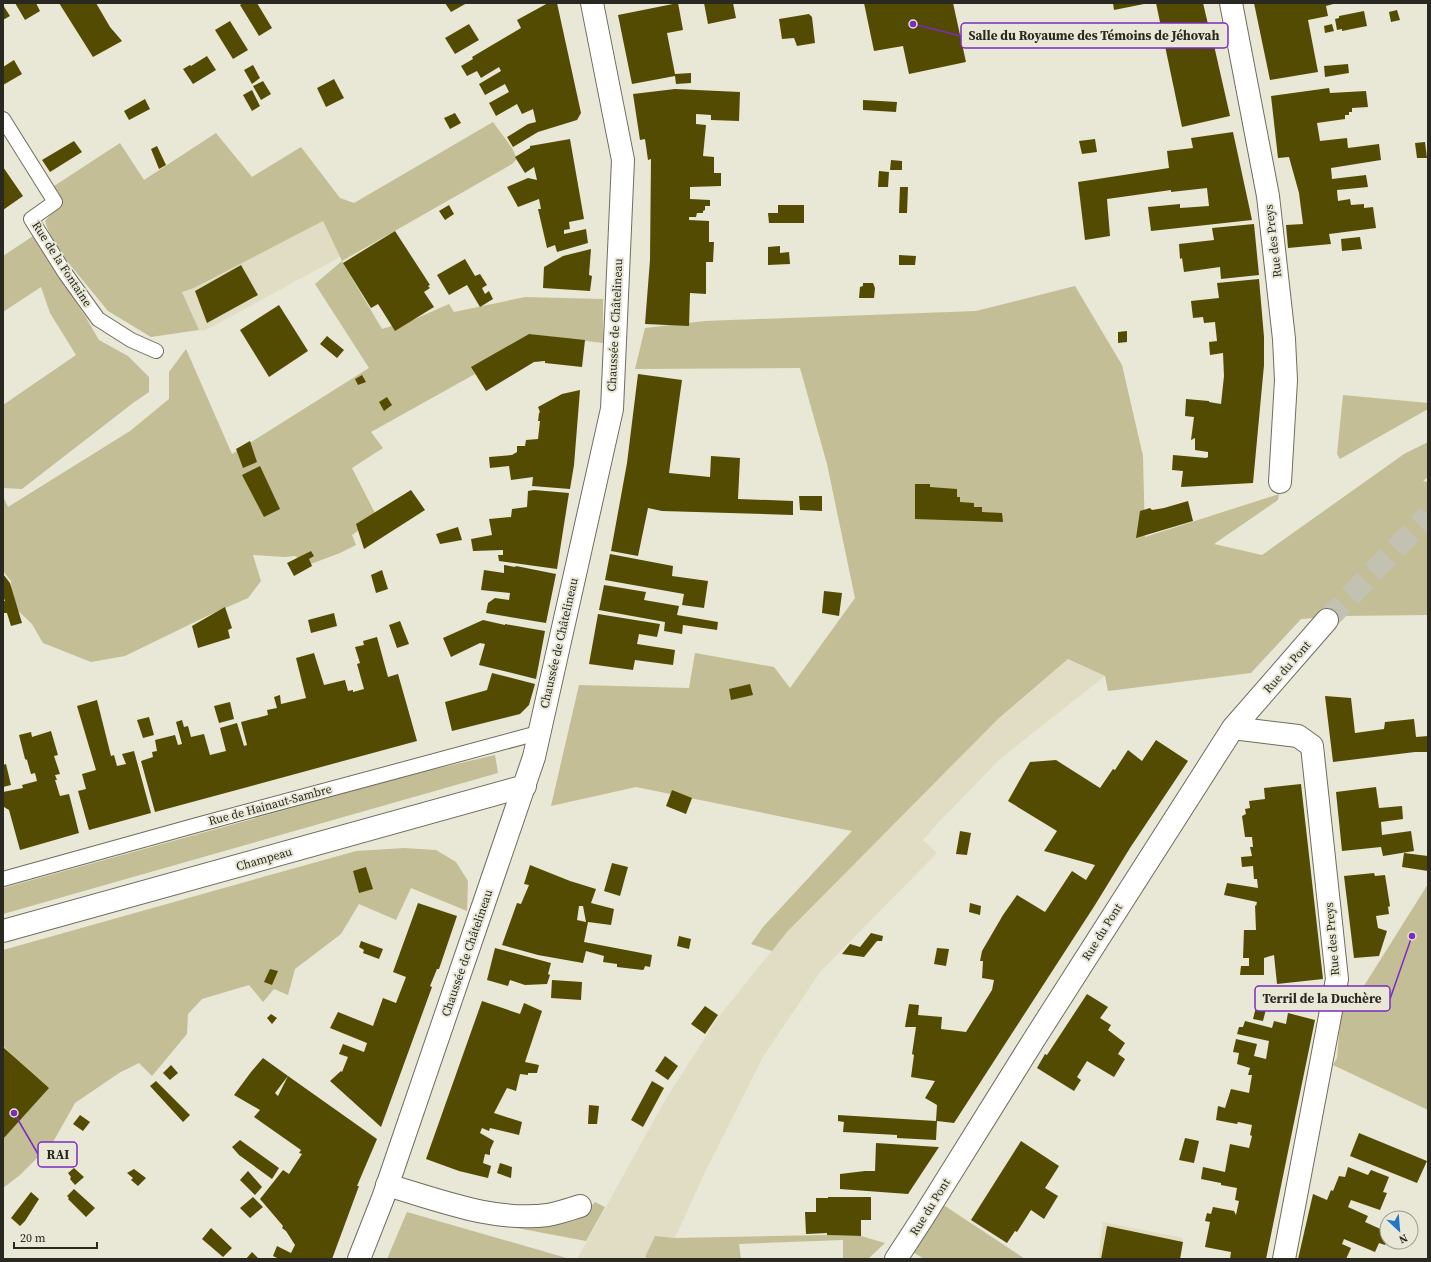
<svg xmlns="http://www.w3.org/2000/svg" width="1431" height="1262" font-family="'Source Serif 4',serif">
  <style>
    .built { fill: #e0ddc4 }
    .green { fill: #c3be95 }
    .building { fill: #544b03; fill-rule: evenodd }
    .lines { fill: none; stroke-linecap: round; stroke-linejoin: round }
    .street-tunnel { stroke: #c3c1b1; stroke-width: 22; stroke-dasharray: 22 11; stroke-linecap: butt }
    .lane-casing { stroke: #6f6d5d; stroke-width: 16 }
    .street-casing { stroke: #6f6d5d; stroke-width: 24 }
    .secondary-casing { stroke: #6f6d5d; stroke-width: 24 }
    .lane { stroke: #fff; stroke-width: 14 }
    .street { stroke: #fff; stroke-width: 22 }
    .secondary { stroke: #fff; stroke-width: 22 }
    .labels { text-anchor: middle; dominant-baseline: central; stroke-width: 4; stroke-linejoin: round; paint-order: stroke }
    .street-label { font-size: 12px; fill: #292922; stroke: #e9e7d5 }
    .leader { fill: none; stroke: #7b2cbf; stroke-width: 1.5 }
    .callout-dot { fill: #7b2cbf; stroke: #e9e7d5; stroke-width: 1.5 }
    .callout { fill: #e9e7d5; stroke: #7b2cbf; stroke-width: 1.5 }
    .callout-label { font-size: 13px; text-anchor: middle; font-weight: bold; fill: #292922 }
  </style>
  <rect width="100%" height="100%" fill="#e9e7d5"/>
  <path class="built" d="M323 221 340 257 204 331 199 330 182 292 194 288Z
    M1068 659 1105 676 1000 759 935 826 923 840 937 853 820 972 763 1057 706 1170 675 1238 655 1236 644 1259H577L664 1102 717 1019 787 932 998 719Z
    M1103 1222 1183 1238 1181 1259H1098Z"/>
  <path class="green" d="M493 122 512 148 517 159 512 164 342 261 382 329 415 319 449 304 454 312 525 297 603 299V343L529 334 472 367 475 374 371 432 383 448 352 468 377 517 352 535 356 545 340 553 308 565 295 556 284 557 253 555 261 581 248 598 207 616 125 656 91 662 43 643 32 624 12 605 11 581 3 571V496L8 507 130 431 169 399V372L186 349 232 454 369 368 315 284 342 261 323 221 194 288 182 292 199 330 151 337 108 311 53 244 45 221 55 209 51 188 120 143 144 180 216 133 252 177 301 147 340 198 354 203Z
    M33 236 85 316 99 340 128 356 149 377V392L133 403 22 489 3 488V405L76 355 50 313 41 287 3 312V256Z
    M1075 286 1122 365 1143 456 1145 537 1279 494 1278 500 1214 544 1262 555 1404 454 1428 442V477L1423 481 1428 482V615L1340 616 1301 619 1251 673 1108 691 1105 676 1068 659 998 719 787 932 772 951 751 944 763 927 852 831 636 787 551 806 579 685 689 688 695 653 774 667 790 688 855 598 827 464 800 368 635 369 645 328 705 321 976 311Z
    M1343 395 1428 403V409L1340 459 1337 454Z
    M495 755 498 773 3 914V888L418 773Z
    M404 848 436 850 456 862 468 881 467 911 411 888 396 920 359 904 341 934 295 969 288 995 274 989 263 1002 249 985 202 999 188 1014 187 1034 152 1076 139 1063 119 1073 75 1103 53 1142 20 1175 3 1188V1132L44 1085 3 1046V950L356 851Z
    M1428 884V1110L1333 1065 1337 1058 1342 998 1362 989Z
    M595 1202 605 1207 586 1241 517 1228 560 1224 581 1217Z
    M942 1204 1025 1259H924L913 1252Z
    M407 1212 570 1259H387Z
    M827 1235 861 1236 885 1243 868 1259H843V1240L739 1244 741 1259H649L645 1257 655 1236 675 1238Z"/>
  <path class="building" d="M15 3H36L40 11 25 20Z
    M59 3H96L110 27 122 41 93 57Z
    M243 3H257L272 28 259 36 240 5Z
    M445 3H467L451 12Z
    M548 3H557L581 113 577 120 538 132 513 147 507 137 528 124 536 122 533 109 522 114 517 104 496 116 489 103 509 92 505 84 485 95 479 84 501 71 499 67 481 78 477 71 467 76 461 66 473 59 472 57 521 28 517 20Z
    M678 3 683 30 667 33 675 74 691 73V83L676 84 675 76 632 84 618 15Z
    M704 3H733L736 18 708 24Z
    M864 3H953L966 62 909 74 903 46 874 51Z
    M1113 3H1144V4L1114 10Z
    M1156 3H1203L1212 41H1213L1230 116 1182 127Z
    M1254 3H1337L1326 6 1328 16 1308 20 1318 72 1270 80Z
    M3 5 10 16 3 20Z
    M1397 10 1400 20 1391 22 1389 12Z
    M1364 11 1367 26 1342 31V29L1337 30 1335 19 1339 18V16Z
    M809 14 812 17 815 43 797 46 794 38 782 39 779 19Z
    M230 21 248 50 233 59 215 30Z
    M469 24 479 40 455 54 445 38Z
    M1332 24 1334 31 1325 33 1324 26Z
    M207 56 216 70 193 84 183 69 190 65 191 66Z
    M14 60 22 74 3 85V67Z
    M1348 64 1349 73 1325 77 1324 66Z
    M253 65 260 78 252 84 244 70Z
    M334 79 344 98 326 107 317 88Z
    M263 81 271 94 261 100 253 86Z
    M1329 88 1330 93 1366 91 1368 107 1352 108V112H1349V115H1345V119L1317 123 1320 141 1347 138 1348 148 1379 144 1381 160 1331 168 1332 179 1366 175 1368 187 1337 190 1338 201 1350 199 1351 205 1364 204V208L1373 207 1376 228 1329 234 1331 244 1288 248 1286 225 1303 224 1299 193 1289 157 1278 158 1271 96Z
    M675 89 740 92 739 121 711 120V115L696 114V124L706 125 703 156 714 157V173H721V186L690 187V199L710 200V206H705V210L703 211V213H697L696 217H689V220L709 221V242H714L713 262H706V294L690 293 689 326 645 324 650 260 651 159 648 160 645 139 640 140 633 94Z
    M252 90 260 106 252 111 243 95Z
    M145 99 150 109 129 120 124 111Z
    M863 100 897 102 896 112 863 110Z
    M455 113 461 123 450 129 444 118Z
    M1233 132 1252 220 1151 231 1148 207 1180 204V208L1209 206 1207 188 1171 192V190L1107 199 1110 236 1085 240 1078 182 1169 168 1167 151 1193 148 1191 138Z
    M570 139 584 219 569 222 570 229 564 230V234L586 229 588 243 557 252 555 245 547 248 538 209H541L539 199 518 207 507 187 528 178 537 180 534 167 525 173 515 157 530 148V146Z
    M1095 139 1097 152 1082 154 1079 141Z
    M74 141 82 152 50 172 42 160Z
    M1425 142 1427 158H1417L1415 143Z
    M157 146 166 165 159 169 151 149Z
    M891 160 902 161V170H890Z
    M3 167 23 196 3 210Z
    M879 171 889 172 888 187H878Z
    M900 187H908L907 213H899Z
    M449 205 454 214 445 220 439 211Z
    M778 205H804V223H769L768 213H778Z
    M1254 224 1259 275 1221 279 1220 267 1184 272 1182 258 1180 259 1179 244 1214 240 1212 228Z
    M395 231 430 285 428 286 430 288 424 292 434 307 395 331 378 304 371 308 343 263Z
    M1360 237 1362 249 1342 251 1341 239Z
    M780 246V253L789 252 790 264 768 265V247Z
    M591 249 589 275 592 276 590 291 543 288 544 267 563 256Z
    M899 255 916 256 915 265H899Z
    M465 259 475 276 480 274 487 285 482 288 485 294 489 291 493 299 480 307 467 285 449 295 437 275Z
    M241 265 258 295 207 323 195 291Z
    M1259 279 1264 337V365L1253 483 1181 487 1183 471 1172 470 1173 455 1206 458 1208 457V452L1195 450V438L1191 440 1194 417 1185 416 1186 399 1209 401V402L1221 404 1224 376 1223 353 1210 355 1209 342 1217 341 1215 322 1204 323 1203 317 1193 318 1191 301 1219 298 1217 283Z
    M863 283H873L875 288 874 298H859L860 287 863 286Z
    M279 305 308 351 269 377 240 330Z
    M1127 331V342L1118 343V332Z
    M529 334 585 340 582 367 545 363V361L534 362 486 391 471 367Z
    M327 336 344 350 337 358 320 344Z
    M638 374 682 380 669 473 710 477 711 456 740 458 738 499 793 501V515L662 511 648 508 638 556 611 551 627 463Z
    M362 375 366 382 358 385 355 379Z
    M580 390 574 465 570 489 532 486 533 477 511 480 509 466 490 468 489 457 512 455 517 452V446H525L526 440 538 439 540 421H538L539 413 540 412 538 407 562 394Z
    M387 397 392 405 384 411 379 402Z
    M250 441 257 462 243 468 236 449Z
    M260 466 280 509 264 517 242 475Z
    M915 484H930V487L957 489V497H960V502L974 503V507H982V512L1002 513 1003 522 915 519Z
    M411 490 425 510 364 549 356 524Z
    M534 490 569 493 557 569 499 561 498 555H503V550L473 551 471 539 492 535 489 519 511 517 512 509 527 507 528 491Z
    M799 496H822V511L800 510Z
    M1188 501 1193 521 1136 538 1140 511 1150 508 1152 510 1164 508Z
    M458 527 462 540 440 544 436 534Z
    M311 551 314 556 309 559 312 566 294 576 287 563Z
    M610 554 673 566 672 576 708 581 704 608 682 605 684 594 605 580Z
    M504 565 515 567 516 566 556 574 546 623 486 613 488 603 495 598 509 600 510 593 481 590 484 570 504 573Z
    M382 570 388 589 376 593 371 575Z
    M3 574 10 583 22 623 11 626 7 613H3V601H5L3 596Z
    M604 585 646 592 644 600 679 606 677 615 718 622 717 630 683 625 682 634 664 631 665 622 599 610Z
    M824 591 842 593 839 616 822 613Z
    M225 607 232 628 228 630 230 638 198 648 192 626Z
    M334 613 337 626 311 633 308 620Z
    M598 614 660 624 657 637 639 634 637 644 675 650 673 665 635 660 633 670 589 664Z
    M483 620 505 625V624L545 631 536 679 479 665 485 644 480 643 451 657 443 638Z
    M400 621 409 644 397 648 389 625Z
    M377 637 388 677 398 674 417 741 155 812 141 761 153 757 152 752 157 751 155 740 175 735 178 745 182 744 176 722 182 720 184 727 188 726 191 737 204 734 210 755 226 751 220 728 237 723 244 746 247 745 241 722 268 715 267 710 277 708 274 697 280 695 281 704 306 698 296 658 314 653 324 685 345 680 348 691 353 690V692L364 689 357 664 360 663 355 647 364 645 363 641Z
    M492 673 535 684 529 705 520 714 452 731 445 702 487 690Z
    M750 684 753 695 731 700 729 689Z
    M1325 696 1351 698 1355 733 1384 729 1385 722 1414 719 1416 737 1428 736V752H1415L1333 762Z
    M97 700 111 756 114 755 117 766 126 764 122 754 134 751 151 813 89 830 78 791 86 789 82 774 96 770 77 706Z
    M230 702 234 719 219 723 214 706Z
    M149 717 154 735 143 738 137 720Z
    M51 731 58 755 54 756 60 774 55 775 57 780H55L60 796 69 794 79 833 20 850 9 810 4 807 3 792 23 788 22 785 37 781 35 773 31 774 27 760 25 759 19 735 31 732 32 737Z
    M1156 740 1188 761 1130 848 1095 905 954 1123 937 1121 936 1140 897 1138V1135L843 1132 844 1122 838 1121V1115L936 1121 937 1105 925 1098 935 1081 911 1077 914 1055 912 1054 916 1027H905L909 1004 919 1005 918 1015 942 1017 941 1029 966 1032 992 990 994 980 982 978 983 961H980L982 951 1003 915 1017 895 1045 912 1072 871 1086 880 1095 865 1044 851 1057 831 1008 801 1030 762 1056 760 1100 788 1113 769 1115 770 1128 750 1142 761Z
    M6 764 11 785 3 787V765Z
    M1301 784 1323 979 1277 984 1274 955 1264 958V975H1240L1241 966H1249V958H1243L1244 930H1256L1255 905 1256 906 1257 902 1224 895 1227 883 1258 888 1257 879H1254L1253 866 1242 867 1241 857 1252 856 1250 847H1253L1252 837H1245L1242 816 1246 814 1245 809 1250 808 1249 801 1265 799 1264 788Z
    M1376 787 1379 808 1402 806 1403 819 1381 822 1382 835 1411 831 1414 851 1383 856 1381 847 1342 851 1336 792Z
    M672 790 692 798 686 814 666 806Z
    M960 831 971 833 967 855 956 854Z
    M1404 853 1428 856V871L1402 867Z
    M612 863 628 867 620 896 604 891Z
    M530 865 570 881 596 889 591 903 614 909 611 925 588 922 584 942 652 955 650 967 645 966 644 969 643 970 617 967V964L603 962 604 956 586 951 583 963 538 955 502 945 517 903 521 904 529 885 524 884ZM579 906H583L586 922 577 920Z
    M366 867 373 889 359 893 353 871Z
    M1374 873 1375 876 1385 875 1390 906 1388 907 1389 914 1376 916 1378 928 1387 931 1379 956 1354 958 1344 876Z
    M418 903 457 916 439 969H437L430 986 432 987 381 1127 330 1081 341 1071 342 1072 348 1057 339 1054 343 1044 364 1052 367 1043 330 1028 338 1012 373 1026 383 998 396 1003 406 977 393 972Z
    M970 903 981 906 980 915 969 912Z
    M871 933 883 936 882 941H877L864 957 842 954 850 944 860 947Z
    M679 936 691 939 689 949 677 946Z
    M361 941 383 949 379 959 363 953 364 950 359 947Z
    M495 948 551 963 548 974 550 975 547 984 525 985 510 980 508 986 487 980Z
    M937 948 949 949 946 966 934 964Z
    M270 969 278 971 272 985 264 982Z
    M552 980 582 982 581 1000 551 998Z
    M1261 993 1286 995 1285 1008H1281L1280 1011 1266 1009 1263 1021 1253 1019 1256 1007H1260Z
    M1087 994 1108 1007 1100 1018 1111 1025 1108 1030 1125 1043 1118 1054 1125 1059 1114 1077 1087 1061 1077 1077 1081 1080 1074 1091 1037 1068 1045 1054 1047 1055Z
    M482 1001 520 1014 524 1003 542 1011 525 1062 539 1065 537 1073H528V1075L520 1074 516 1091 507 1088 494 1113 522 1122 519 1135 490 1128 489 1131 482 1128 480 1133 494 1141 490 1150V1155L485 1154 483 1163 491 1166 488 1178 459 1171 426 1159Z
    M705 1006 718 1015 705 1034 691 1024Z
    M1288 1013 1315 1020 1266 1259H1230L1231 1252 1205 1247 1210 1222 1205 1221 1207 1213 1211 1214 1213 1207 1234 1211 1236 1215 1239 1201 1235 1200 1237 1188 1221 1185V1183L1201 1179 1203 1167 1225 1172 1230 1144 1249 1148 1252 1136 1250 1135 1252 1125 1238 1122 1237 1124 1216 1120 1218 1106 1225 1108 1231 1089 1249 1093 1252 1075H1248L1250 1068 1237 1064 1239 1053 1233 1052 1236 1039 1257 1044 1254 1056 1266 1059 1269 1041 1237 1034 1239 1027H1243L1245 1021 1272 1028 1274 1021 1286 1024Z
    M271 1014 277 1018 272 1024 267 1018Z
    M3 1047 49 1088 3 1139Z
    M665 1056 678 1066 668 1080 655 1071Z
    M263 1058 288 1076 275 1093 278 1096 288 1076 377 1139 357 1186H359L332 1259H276L277 1258 273 1256 277 1246 291 1253 295 1245 286 1231 282 1228 283 1226 260 1199 283 1170 289 1174 302 1154 299 1153 301 1150 254 1117 260 1110 234 1095 251 1072Z
    M171 1065 178 1073 170 1080 163 1073Z
    M156 1081 190 1115 183 1122 150 1086Z
    M652 1081 664 1088 643 1127 631 1120Z
    M589 1105 599 1106 597 1124H588Z
    M80 1115 90 1122 83 1131 73 1124Z
    M1359 1133 1427 1161 1417 1183 1350 1156Z
    M1185 1138 1199 1141 1194 1163 1179 1160Z
    M240 1140 279 1168 272 1179 239 1155 232 1147Z
    M1021 1141 1059 1166 1045 1188 1058 1196 1044 1219 1031 1210 1017 1232 1015 1231 1007 1243 971 1220Z
    M876 1143 938 1147H939L908 1194 840 1189V1174L865 1171H875Z
    M500 1163 512 1167 511 1178 497 1173Z
    M1348 1167 1368 1175 1371 1170 1389 1177 1383 1192 1387 1193 1380 1210 1351 1200 1348 1207 1368 1216 1365 1222 1387 1232V1242L1385 1245 1379 1243 1375 1252 1344 1239 1342 1244 1351 1248 1346 1259H1298L1313 1194 1327 1200 1331 1190 1333 1191 1339 1176 1345 1177Z
    M74 1168 84 1177 75 1185 70 1179 71 1177 68 1173Z
    M134 1169 146 1178 138 1186 131 1180 133 1178 127 1173Z
    M248 1171 262 1187 255 1195 240 1180Z
    M74 1189 95 1208 86 1217 68 1199 69 1198 67 1196Z
    M31 1192 39 1199 25 1221 20 1226 11 1218Z
    M253 1197 263 1207 250 1218 240 1208Z
    M828 1197H871V1220H861V1236L827 1235V1233L806 1234 805 1212H816V1198H828Z
    M1107 1226 1183 1242 1180 1259H1101Z
    M211 1228 232 1248 223 1257 202 1239Z
    M252 1252 259 1259H246Z"/>
  <g class="lines">
    <path class="street-tunnel" d="M1327 620 1428 515"/>
    <g class="lane-casing">
      <path id="lane" d="M3 119 55 202 31 219 65 273 98 319 131 340 156 351
        M3 879 197 825 538 733"/>
    </g>
    <g class="street-casing">
      <path id="street" d="M1231 3 1268 196 1284 339 1286 380 1280 482
        M1233 728 1298 736 1312 746 1337 979 1284 1259
        M3 931 525 786
        M387 1185C439 1200 493 1222 548 1215 559 1213 570 1209 580 1206
        M896 1259 924 1216 1035 1038 1233 728 1327 620"/>
    </g>
    <g class="secondary-casing">
      <path id="secondary" d="M359 1259 383 1198 534 757 612 409 623 160 592 3"/>
    </g>
    <use href="#lane" class="lane"/>
    <use href="#street" class="street"/>
    <use href="#secondary" class="secondary"/>
  </g>
  <g class="labels">
    <g class="street-label">
      <text transform="translate(1273 241) rotate(-97)">Rue des Preys</text>
      <text transform="translate(62 264) rotate(57)">Rue de la Fontaine</text>
      <text transform="translate(615 325) rotate(-87)">Chaussée de Châtelineau</text>
      <text transform="translate(559 643) rotate(-77)">Chaussée de Châtelineau</text>
      <text transform="translate(1287 667) rotate(-49)">Rue du Pont</text>
      <text transform="translate(270 805) rotate(-15)">Rue de Hainaut-Sambre</text>
      <text transform="translate(264 859) rotate(-16)">Champeau</text>
      <text transform="translate(1102 932) rotate(-58)">Rue du Pont</text>
      <text transform="translate(1332 939) rotate(-95)">Rue des Preys</text>
      <text transform="translate(467 953) rotate(-71)">Chaussée de Châtelineau</text>
      <text transform="translate(930 1207) rotate(-58)">Rue du Pont</text>
    </g>
  </g>
  <path class="leader" d="M913 24L961 36M1412 936L1390 999M14 1113L38 1154"/>
  <g class="callout-dot">
    <circle cx="913" cy="24" r="4"/>
    <circle cx="1412" cy="936" r="4"/>
    <circle cx="14" cy="1113" r="4"/>
  </g>
  <g class="callout">
    <rect x="961" y="23" width="267" height="25" rx="4"/>
    <rect x="1255" y="986" width="135" height="25" rx="4"/>
    <rect x="38" y="1142" width="39" height="25" rx="4"/>
  </g>
  <g class="callout-label">
    <text x="1094" y="40">Salle du Royaume des Témoins de Jéhovah</text>
    <text x="1322" y="1003">Terril de la Duchère</text>
    <text x="58" y="1159">RAI</text>
  </g>
  <rect width="1431" height="1262" fill="none" stroke="#292922" stroke-width="8"/>
  <g transform="translate(1399 1230) rotate(154)"><circle r="19" fill="#e9e7d5" stroke="#9c9b8d"/>
  <path d="M0-3L7 15L0 10L-7 15Z" fill="#2077c5"/>
  <text y="-6" font-size="11" font-weight="bold" text-anchor="middle" fill="#292922">N</text>
  </g>
  <path d="M14 1242v6h83v-6" fill="none" stroke="#292922" stroke-width="2"/>
  <text x="20" y="1242" font-size="12" fill="#292922" stroke="#e9e7d5" stroke-width="3" paint-order="stroke">20 m</text>
</svg>
